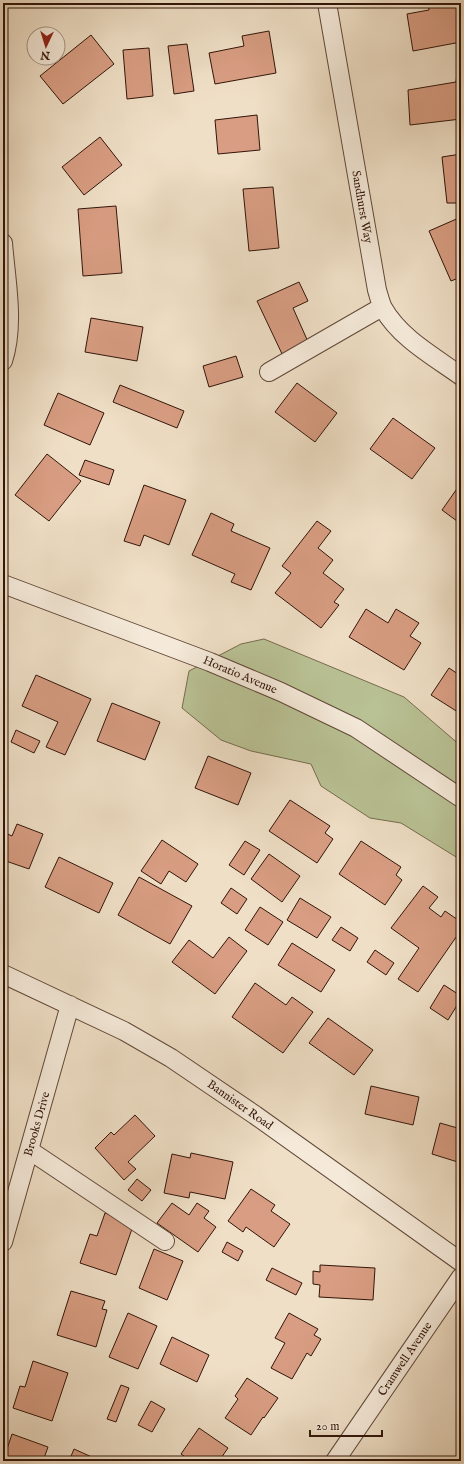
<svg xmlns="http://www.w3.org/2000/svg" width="464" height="1464" font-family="'IM FELL English',serif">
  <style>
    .green { fill: #b9c295; stroke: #766c4f }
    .building { fill: #d89d82; stroke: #321509 }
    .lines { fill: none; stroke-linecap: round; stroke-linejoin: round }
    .minor-casing { stroke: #614838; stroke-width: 20 }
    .minor { stroke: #f5eada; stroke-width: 18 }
    .labels { text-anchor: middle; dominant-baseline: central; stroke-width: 3; stroke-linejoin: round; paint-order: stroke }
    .street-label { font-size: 12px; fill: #321509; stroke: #f5eada }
  </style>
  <rect width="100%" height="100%" fill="#efdfc6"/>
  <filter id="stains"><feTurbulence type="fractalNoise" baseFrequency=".005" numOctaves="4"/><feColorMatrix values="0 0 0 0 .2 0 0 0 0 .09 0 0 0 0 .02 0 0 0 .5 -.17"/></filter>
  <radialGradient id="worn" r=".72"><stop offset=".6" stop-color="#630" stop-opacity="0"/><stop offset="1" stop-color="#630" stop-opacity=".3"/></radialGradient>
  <path class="green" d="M264 639 404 697 461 746V860L401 823 370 818 321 786 311 764 251 751 221 740 182 708 189 671 241 644Z"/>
  <path class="building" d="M428 3H461V42L413 51 407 14 429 10Z
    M269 31 276 73 215 84 209 53 244 46 242 36Z
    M91 35 114 64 63 104 40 76Z
    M187 44 194 91 174 94 168 46Z
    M149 48 153 96 127 99 123 50Z
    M458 66H461V119L410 125 408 90 456 82Z
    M257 115 260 150 218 154 215 120Z
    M100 137 122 165 84 195 62 167Z
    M461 154V203H447L442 157Z
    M273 187 279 248 249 251 243 189Z
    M116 206 122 273 83 276 78 209Z
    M461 217V277L451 281 429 231Z
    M299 282 308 301 293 308 309 344 283 356 257 301Z
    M91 318 143 327 137 361 85 352Z
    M236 356 243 377 209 387 203 366Z
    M297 383 337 413 315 442 275 412Z
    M120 385 184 411 177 428 113 402Z
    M58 393 104 413 90 445 44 425Z
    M393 418 435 448 412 479 370 449Z
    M47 454 81 481 49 521 15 495Z
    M85 460 114 470 109 485 79 475Z
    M461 483V524L442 510Z
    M144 485 186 500 169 545 144 535 140 546 124 541Z
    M211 513 234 524 231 531 270 548 251 590 231 582 235 574 192 555Z
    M317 521 331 531 318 548 333 560 323 573 344 589 334 602 339 605 321 628 275 593 291 573 282 566Z
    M366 609 388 623 396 609 419 623 410 636 421 643 404 670 349 637Z
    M449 668 461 676V714L431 695Z
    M36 675 91 699 65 755 46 747 58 722 22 706Z
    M112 703 160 722 145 760 97 741Z
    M16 730 40 741 34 753 11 742Z
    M208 756 251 773 238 805 195 788Z
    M290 800 330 826 325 833 333 839 317 863 269 831Z
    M17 824 43 834 29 869 3 860V832L12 836Z
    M162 840 198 864 186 882 169 871 161 884 141 871Z
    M245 841 260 850 244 875 229 865Z
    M361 841 401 867 396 875 402 880 385 905 339 874Z
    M269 854 300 876 282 902 251 879Z
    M59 857 113 883 99 913 45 887Z
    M139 877 192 906 170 944 118 915Z
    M423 886 438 897 429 908 441 917 445 911 461 922V930L418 992 398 979 419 948 391 928Z
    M231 888 247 899 237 914 221 903Z
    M300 898 331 917 317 938 287 920Z
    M260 907 283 922 268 945 245 930Z
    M341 927 358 938 350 951 332 940Z
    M229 937 247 951 215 994 172 962 189 940 213 958Z
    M292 943 335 970 321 992 278 965Z
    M375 950 394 963 386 975 367 962Z
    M255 983 286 1005 292 997 313 1012 283 1053 232 1017Z
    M444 985 461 996V999L448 1020 430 1008Z
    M328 1018 373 1050 354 1075 309 1043Z
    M371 1086 419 1097 413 1125 365 1114Z
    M135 1115 155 1136 128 1162 136 1169 124 1180 95 1148 111 1132 114 1135Z
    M440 1123 461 1129V1163L432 1154Z
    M191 1153 233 1162 225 1199 190 1192 189 1198 164 1193 172 1154 190 1158Z
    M137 1179 151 1190 142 1201 128 1190Z
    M251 1189 275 1205 271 1211 290 1224 274 1247 246 1227 243 1232 228 1221Z
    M172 1203 189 1215 197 1203 209 1211 204 1218 216 1227 198 1252 157 1223Z
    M105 1213 134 1223 116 1275 80 1263 90 1234 97 1236Z
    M227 1242 243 1251 238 1261 222 1252Z
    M154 1249 183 1261 167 1300 139 1288Z
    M320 1265 375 1268 373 1300 319 1297 320 1285 313 1284V1271L320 1272Z
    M272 1268 302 1283 296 1295 266 1280Z
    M71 1291 105 1301 102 1309 107 1310 96 1347 57 1335Z
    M128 1313 157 1326 138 1369 109 1357Z
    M289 1313 318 1329 314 1335 321 1339 311 1356 307 1353 292 1379 271 1368 285 1343 275 1338Z
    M172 1337 209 1355 197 1382 160 1364Z
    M33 1361 68 1373 52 1421 13 1408 20 1386 25 1387Z
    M247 1378 278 1398 264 1418 263 1417 251 1435 225 1418 238 1399 235 1396Z
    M121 1385 129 1388 116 1422 107 1419Z
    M151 1401 165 1409 152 1432 138 1425Z
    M199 1428 228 1448 219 1461H187L188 1459 181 1454Z
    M12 1434 48 1447 43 1461H3Z
    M74 1449 94 1458 92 1461H69Z"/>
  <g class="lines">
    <g class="minor-casing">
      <path id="minor" d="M327 3 377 290C379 296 380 302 383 308 400 338 433 356 461 376
        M3 243C6 281 15 324 3 361
        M269 372 382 307
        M3 584 210 662 281 692 356 728 461 798
        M3 974 124 1031 171 1058 255 1115 461 1262
        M29 1150 165 1241
        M3 1242 70 1005
        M335 1461 461 1277"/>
    </g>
    <use href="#minor" class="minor"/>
  </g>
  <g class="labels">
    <g class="street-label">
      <text transform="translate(362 207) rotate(80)">Sandhurst Way</text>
      <text transform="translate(240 675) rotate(23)">Horatio Avenue</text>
      <text transform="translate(240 1105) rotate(35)">Bannister Road</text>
      <text transform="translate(37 1124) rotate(-74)">Brooks Drive</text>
      <text transform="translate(405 1359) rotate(-56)">Cramwell Avenue</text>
    </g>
  </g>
  <rect width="464" height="1464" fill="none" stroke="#efdfc6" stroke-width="16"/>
  <rect x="4" y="4" width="456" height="1456" fill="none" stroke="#321509" stroke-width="2"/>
  <rect x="8" y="8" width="448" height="1448" fill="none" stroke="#321509"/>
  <g transform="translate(46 46) rotate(184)"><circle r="19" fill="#f5eada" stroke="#a79586"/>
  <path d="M0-3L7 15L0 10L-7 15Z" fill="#8f2418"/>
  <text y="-6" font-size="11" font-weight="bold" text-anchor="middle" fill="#321509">N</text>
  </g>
  <path d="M310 1430v6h72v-6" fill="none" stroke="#321509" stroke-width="2"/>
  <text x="316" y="1430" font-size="12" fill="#321509" stroke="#f5eada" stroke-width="3" paint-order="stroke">20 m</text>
  <rect width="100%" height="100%" filter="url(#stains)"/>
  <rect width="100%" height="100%" fill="url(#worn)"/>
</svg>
